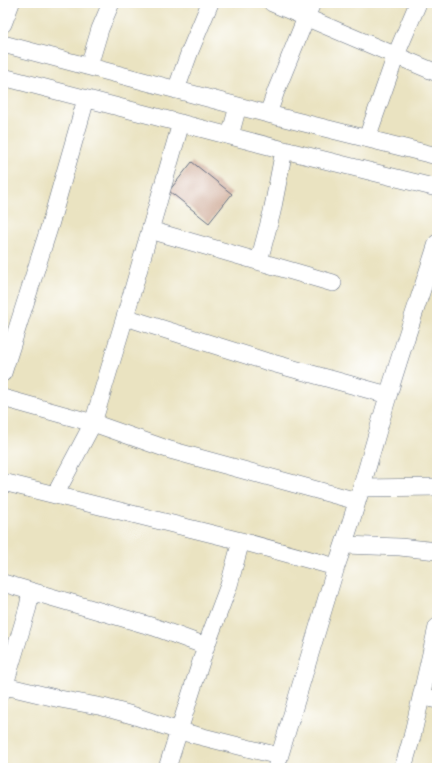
<svg xmlns="http://www.w3.org/2000/svg" width="440" height="771" font-family="Dekko,sans-serif">
  <style>
    .building { fill: #c59a82 }
    .lines { fill: none; stroke-linecap: round; stroke-linejoin: round }
    .minor-casing { stroke: #636e81; stroke-width: 18 }
    .minor { stroke: #fff; stroke-width: 17 }
  </style>
  <rect width="100%" height="100%" fill="#fff"/>
  <filter id="ink" filterUnits="userSpaceOnUse"><feTurbulence type="fractalNoise" baseFrequency=".025" numOctaves="2"/><feDisplacementMap in="SourceGraphic" scale="8" xChannelSelector="R" yChannelSelector="G"/><feConvolveMatrix kernelMatrix="1 2 1 2 8 2 1 2 1" color-interpolation-filters="sRGB"/></filter>
  <filter id="wash" filterUnits="userSpaceOnUse"><feTurbulence type="fractalNoise" baseFrequency=".012" numOctaves="4" result="noise"/><feDisplacementMap in="SourceGraphic" scale="16" xChannelSelector="R" yChannelSelector="G"/><feGaussianBlur stdDeviation="0.9" result="paint"/><feColorMatrix in="noise" values="0 0 0 0 0 0 0 0 0 0 0 0 0 0 0 0 0 1.4 0 .05"/><feComposite in="paint" operator="in"/></filter>
  <g filter="url(#wash)">
    <rect width="100%" height="100%" fill="#eae3c1"/>
    <g id="blocks">
      <path class="building" d="M192 162 232 194 209 223 169 191Z"/>
    </g>
  </g>
  <g filter="url(#ink)">
    <use href="#blocks" fill-opacity="0" stroke="#636e81" stroke-width="1"/>
    <g class="lines">
      <g class="minor-casing">
        <path id="minor" d="M272 3 437 73
          M3 24 11 3
          M3 44 268 114 437 156
          M89 66 100 29 111 3
          M3 77 284 150 437 188
          M176 90 190 51 210 3
          M268 114 276 91 312 3
          M230 136 238 106
          M367 138 396 55 418 3
          M150 230 333 283
          M259 261 272 212 284 150
          M125 317 265 361 388 395
          M3 373 50 225 86 99
          M3 398 93 423 170 450 357 501
          M3 482 241 541 336 567
          M362 488 437 487
          M55 495 93 423 125 317 181 123
          M344 545 400 547 437 551
          M3 583 154 627 206 646
          M5 686 60 699 103 707 132 715 179 731 279 756
          M3 691 28 607 31 591
          M422 696 437 700
          M167 768 206 646 229 585 241 541
          M276 768 336 567C356 511 371 453 388 396 403 345 421 294 437 243
          M403 768 412 737 437 627"/>
      </g>
      <use href="#minor" class="minor"/>
    </g>
  </g>
  <rect width="440" height="771" fill="none" stroke="#fff" stroke-width="16"/>
</svg>
